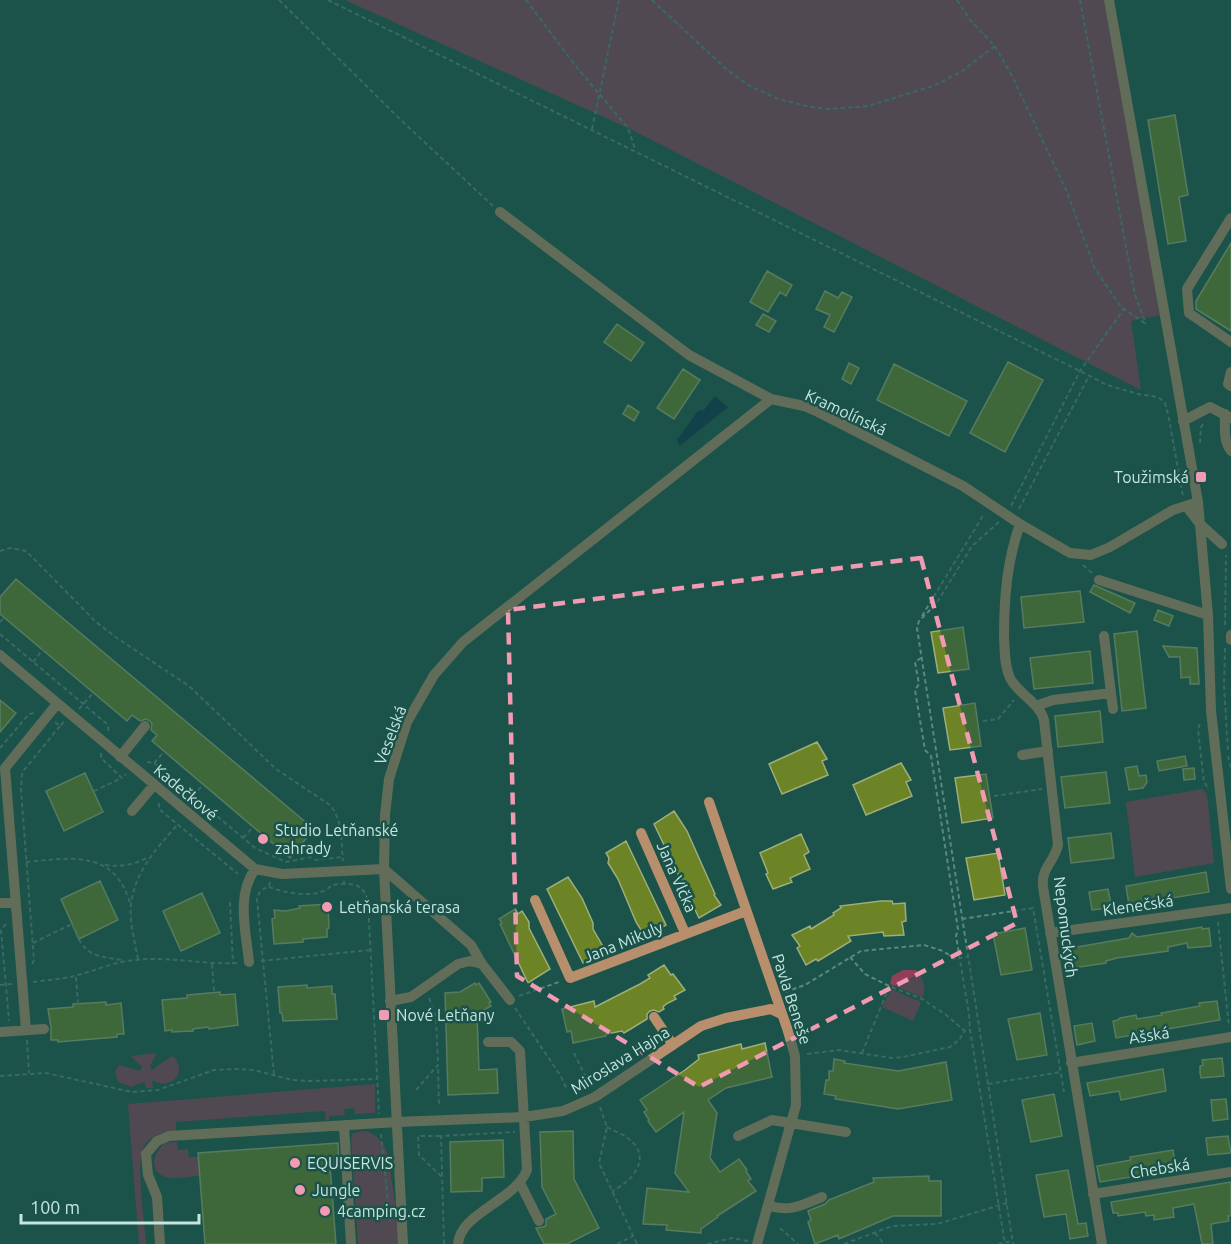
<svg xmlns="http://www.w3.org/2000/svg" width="1231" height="1244" font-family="Ubuntu,sans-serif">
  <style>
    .green { fill: #913f59 }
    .water { fill: #092e47 }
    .building { fill: #6c8426; stroke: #9dae7a; stroke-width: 1.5 }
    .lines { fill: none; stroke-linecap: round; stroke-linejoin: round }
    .path { stroke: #588880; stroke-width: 2; stroke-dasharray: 4.5 3; stroke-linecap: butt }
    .minor { stroke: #b78f6c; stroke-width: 10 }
    .marked { fill: none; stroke: #f19ab1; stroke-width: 4.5; stroke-dasharray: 12 8; stroke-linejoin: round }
    .poi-dot { fill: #f19ab1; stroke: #1b524a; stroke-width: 2 }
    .labels { text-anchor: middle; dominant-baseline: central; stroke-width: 5; stroke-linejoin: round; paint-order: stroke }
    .street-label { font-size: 16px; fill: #c4e6e0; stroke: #1b524a }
    .poi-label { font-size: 16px; fill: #c4e6e0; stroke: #1b524a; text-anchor: start }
  </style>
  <rect width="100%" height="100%" fill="#1b524a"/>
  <path class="green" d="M345 0H1104L1161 315 1131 321 1141 390 628 128Z
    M1203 789 1207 795 1214 863 1135 877 1126 802Z
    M903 970H916C924 978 926 988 923 998L890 984 892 976Z
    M891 989 921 1002 913 1021 882 1007Z
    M157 1053 150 1066 152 1070 172 1056 176 1059C186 1077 169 1090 152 1080L153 1088H146L144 1082 131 1087 118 1082 115 1072 119 1065 140 1071 142 1067 131 1056Z
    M375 1084V1113H372L355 1114 354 1108 344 1109 345 1115 329 1116V1120H326L325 1111 176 1122V1131C165 1132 150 1135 144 1146 135 1163 145 1223 146 1244H139L128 1104Z
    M365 1131C378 1134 383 1143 388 1155L398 1225 399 1244H358L351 1138 353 1133Z
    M177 1142 178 1150 188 1149 189 1157H198L200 1176C190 1176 176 1180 166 1177 147 1172 154 1151 165 1143Z"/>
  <path class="water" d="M715 396 728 407 680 446 677 440 698 411 704 410Z"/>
  <path class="building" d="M1175 115 1188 195 1179 197 1186 241 1168 244 1148 120Z
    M1231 243V331L1196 309V301Z
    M767 271 792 285 786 296 780 292 768 312 750 302Z
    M825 291 838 298 842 292 852 297 834 332 824 327 830 315 816 309Z
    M763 314 776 321 769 332 756 325Z
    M617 324 644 343 631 361 604 342Z
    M1008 362 1043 380 1005 452 970 433Z
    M849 363 859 368 851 384 842 379Z
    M894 364 967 401 949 436 877 400Z
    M683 369 700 380 674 419 657 408Z
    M628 405 639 412 634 421 623 414Z
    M16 579 314 829 290 858 152 741 157 735 151 730 152 724 150 721 146 719 140 721 132 715 127 721 0 614V597Z
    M1094 585 1135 603 1130 613 1090 592Z
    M1080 591 1084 622 1024 628 1021 597Z
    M1158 610 1173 616 1169 626 1154 620Z
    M963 627 969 669 938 673 931 632Z
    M1137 631 1146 708 1122 711 1114 634Z
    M1163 646 1197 648 1199 684H1190V677L1181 678 1180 657H1169Z
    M1090 651 1093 683 1034 689 1030 658Z
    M0 700 16 713 0 732Z
    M975 703 981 746 950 750 943 708Z
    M1100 711 1103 742 1058 747 1055 716Z
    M817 742 827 759 822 761 828 775 782 794 769 764Z
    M1185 756 1187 766 1159 771 1157 761Z
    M901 763 911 780 906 782 912 796 866 815 853 785Z
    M1137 766 1139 776 1146 775 1147 782 1143 788 1129 790 1125 768Z
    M1194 768 1195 779 1184 780 1183 769Z
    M1106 772 1110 803 1065 808 1061 777Z
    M85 773 103 812 64 831 46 791Z
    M986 774 993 818 962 823 955 778Z
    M674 811 687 831 715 894 714 895 721 905 699 918 654 824Z
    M1111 833 1114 858 1071 863 1068 838Z
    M801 834 809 852 804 855 810 869 790 878 792 882 773 889 766 874 768 873 760 853Z
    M626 841 666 925 646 938 636 922 618 879 608 863 609 858 606 853Z
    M998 853 1005 895 974 900 966 858Z
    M1206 872 1209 892 1129 905 1126 886Z
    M568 877 582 898 593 923V929L605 950 583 963 547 889Z
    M100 881 118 920 79 939 61 899Z
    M1108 889 1111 904 1109 905V908L1092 910 1089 892Z
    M202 893 220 933 181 951 163 911Z
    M881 901H892L893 904 905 903 906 921 902 922 904 935 884 936 883 932 848 936 851 941 818 961 816 959 806 965 797 948 800 946 792 935 810 926 811 929 834 915 833 913 841 908 840 906Z
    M328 904 329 928 327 929V937L303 939V942L274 944 272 919 275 918 274 910 286 911 300 908 299 906Z
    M515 909 518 914 522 911 529 922V928L550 969 528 983 500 924 502 923 499 919Z
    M1202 927V929L1209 928 1211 946 1188 948 1187 943 1168 947V951L1117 958 1106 961V963L1073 968V965L1068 966 1065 949 1129 938 1132 933 1137 937Z
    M1025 928 1032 970 1001 975 993 934Z
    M664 965 671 975 673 974 685 990 674 996 676 999 666 1004 663 1007 664 1009 659 1012 654 1010 650 1011 647 1014V1019L624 1033 622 1031 606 1034V1036L573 1043 571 1031 567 1032 562 1009 594 1001 595 1007 640 984 650 978 648 975Z
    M475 983 476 985 479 983 491 1002 489 1003 491 1006 477 1014 479 1070 497 1069 498 1093 448 1095 445 993 460 992Z
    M307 985V988L332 986V994H335L337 1019 283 1021 282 1013H280L278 987Z
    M220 992V995L235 994 238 1025 209 1029 208 1027 193 1029V1031L172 1032V1030L165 1031 162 1000 187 998V995Z
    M1217 1001 1220 1020 1116 1038 1113 1021 1118 1020 1120 1018 1136 1015 1137 1019 1162 1015 1161 1013 1200 1006 1199 1003Z
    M106 1002V1005L121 1003 124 1034H117V1037L81 1040 58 1042V1040H51V1028L48 1009 73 1007V1004Z
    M1040 1013 1047 1055 1017 1060 1008 1019Z
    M1092 1023 1095 1041 1077 1045 1074 1026Z
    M765 1043 772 1077 726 1088 708 1100 717 1113 710 1158 720 1172 739 1159 747 1170 746 1171 751 1179 748 1181 756 1191 717 1216 718 1217 701 1229V1233L666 1230 667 1225 643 1224 647 1188 689 1192 675 1173 684 1112 656 1132 648 1121 649 1120 644 1112 647 1110 640 1100 685 1070 699 1059 698 1055 741 1044 742 1049Z
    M1222 1058 1224 1076 1201 1078 1200 1073V1066L1203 1065 1202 1060Z
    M834 1059 845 1061 844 1063 898 1071 946 1062 952 1100 898 1109 835 1099 836 1096 824 1094 826 1080H829V1071H833Z
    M1163 1069 1166 1091 1121 1100 1119 1091 1090 1096 1087 1083Z
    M1054 1094 1062 1136 1031 1142 1022 1100Z
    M1226 1099 1228 1119 1213 1121 1211 1100Z
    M573 1131 574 1179 599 1228 567 1244H544L536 1228 543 1227 546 1225V1219L556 1214 542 1187 540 1132Z
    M1228 1136 1231 1153 1208 1155 1206 1138Z
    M503 1140 504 1177 482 1178V1191L451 1192 450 1142Z
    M338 1143 339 1166H330L336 1244H205L198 1153Z
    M1173 1150 1176 1170 1100 1182 1097 1166 1131 1160 1130 1157Z
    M1068 1170 1078 1224 1086 1223 1088 1236 1070 1239 1066 1214 1044 1217 1036 1175Z
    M929 1176V1181H941V1216H893L839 1239 838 1235 815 1244 808 1222 811 1220 808 1211 825 1204 829 1200 874 1182 873 1178Z
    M1231 1182V1216H1228L1229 1221 1211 1224 1213 1244H1202L1194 1204 1173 1208 1174 1217 1154 1220V1215L1146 1216 1145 1212 1118 1216V1213H1113L1111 1202Z"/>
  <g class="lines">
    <path class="path" d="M279 0 404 123 493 206
      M328 0 1080 371 1107 385 1138 394 1158 397 1165 403 1168 414 1183 496
      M526 0 575 65 628 128 635 149
      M652 0 726 69 748 85 778 99 811 107 830 109 868 106 933 86 961 72 995 46
      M957 0 970 20 995 46 1012 76 1067 192 1095 269 1121 307 1146 324
      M1080 0 1135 295 1146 324
      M592 129 619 0
      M1200 443 1201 427 1204 423
      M1011 506 1080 371 1124 309
      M1019 509 1089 376
      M999 522 972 546 936 604 919 621 917 628 1013 1244
      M0 551 10 548 26 551 96 622 117 638 189 686 276 769 330 805C343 821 341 841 343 861
      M1083 565 1092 573
      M922 616 984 514
      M0 622 6 615
      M1225 625 1226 555
      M0 634 107 724 109 732
      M1225 648 1224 686 1228 751
      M921 658 915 662 919 684 915 690 925 750 931 756 958 929 956 936 969 1014 970 1030 1005 1244
      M33 662 44 648
      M79 709 93 693
      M983 721 998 719 1014 700
      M55 722 60 726 64 722
      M1200 724 1198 729 1204 782 1208 788
      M0 748 29 714 35 713
      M101 753V758L122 778 126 774
      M1228 756 1231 768
      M147 762 154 763 255 848 286 862 311 857 316 860 342 857
      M154 763 164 752
      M94 791 122 778
      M193 796 203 785
      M994 796 1042 789
      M159 803V809L238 874
      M243 838 253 827
      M26 862C71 858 114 849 130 903
      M105 865C120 867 135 865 148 857
      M344 881V884C358 883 364 888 368 901L379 1114
      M270 882 269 887C261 889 259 892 257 899L274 1075
      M269 887C283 892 306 897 321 892 332 888 328 884 343 884
      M230 902 233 964
      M962 919 1033 908 1064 1092
      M1218 922 1229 1027
      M6 924 1 930 9 1021
      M33 943 72 924C83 954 92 956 122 960
      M850 957 865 974 889 986 922 999 945 1014 965 1031 970 1030
      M138 959C135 942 129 921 131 904 135 871 157 848 178 824
      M261 961 371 950
      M32 964 34 960 21 790 22 775 24 770 60 726
      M212 964 214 991
      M76 977 78 1004
      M33 982C48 980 64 979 78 975 97 970 116 961 136 960 170 956 203 965 237 963
      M0 985 12 984
      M785 992 805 985 861 951 924 945 943 951 955 959 968 957
      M519 996 559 982
      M429 998 436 1017 438 1065
      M515 1008 560 1075 567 1089
      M27 1040 29 1073
      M574 1053 590 1086
      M862 1053 889 987
      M807 1054 839 1050 892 1058 903 1057 950 1047 959 1040 965 1031
      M0 1076 46 1073 132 1092 158 1090 214 1070 234 1069 254 1070 292 1080 309 1081 377 1079
      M988 1084 1061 1072
      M416 1090 438 1065 439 1104
      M600 1107 607 1127 599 1163 637 1244
      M607 1127C614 1131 623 1134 629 1139 653 1158 632 1182 612 1191
      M381 1134 390 1221
      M440 1136H418L419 1155 442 1177
      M780 1228 798 1244
      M875 1233 884 1244
      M444 1244 441 1136 515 1132
      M617 1244 633 1236
      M707 1244 732 1238 748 1241
      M844 1244 892 1226 937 1224 1007 1203
      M998 1244 1012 1241"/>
    <path class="minor" d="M1109 0 1198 502 1208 615 1211 711 1231 889
      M500 212 689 355 771 399 804 406 818 412 963 486 1020 524 1070 553 1091 555 1110 547 1173 510 1198 502
      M1231 218 1187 289 1189 313 1231 342
      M1231 372 1228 384 1231 386
      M1225 414C1225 426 1223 441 1231 451
      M1183 421 1210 407 1231 418
      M1186 506 1200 524 1222 544
      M1020 524C1007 561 1004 598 1004 637 1005 651 1004 665 1010 678 1018 694 1039 702 1044 720L1058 845C1054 863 1041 867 1043 887L1102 1244
      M1099 580 1208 615
      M1231 635V640
      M0 655 255 869 282 874 384 869
      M1111 693 1113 709
      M1036 706 1053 700 1111 693 1104 636
      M1022 755 1048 751
      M120 757 145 726
      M709 802 787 1028 795 1056 796 1105 757 1244
      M132 811 154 785
      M641 833 685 933
      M384 869 471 945 482 964
      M535 900 570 978 746 911
      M0 903H15
      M1050 933 1231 908
      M249 962C246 931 236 896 255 869
      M390 1001 411 997 458 964 470 961 482 964 510 1000
      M654 1017 673 1045
      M26 1030 5 768 57 704
      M0 1032 44 1029
      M1071 1063 1231 1037
      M344 1125 351 1244
      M738 1136 772 1120 846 1132
      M520 1183 539 1221
      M1093 1194 1231 1172
      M769 1206C792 1212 801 1205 822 1197
      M160 1244 157 1197 148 1175 146 1154 157 1141 169 1136 397 1122 524 1117 563 1111 595 1097 701 1026 726 1018 771 1009 781 1014
      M403 1244 384 869 385 815 389 779 407 722 434 675 463 642 771 399
      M458 1244C460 1213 515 1201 527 1170L520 1051 511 1042H488"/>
  </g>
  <path d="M0 0H1231V1244H0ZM921 558 1017 923 699 1087 517 976 508 610Z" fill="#1b524a" fill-opacity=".55" fill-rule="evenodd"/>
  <path class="marked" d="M921 558 1017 923 699 1087 517 976 508 610Z"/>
  <g class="poi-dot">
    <rect x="1195" y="471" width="12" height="12" rx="3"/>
    <circle cx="263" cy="839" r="6"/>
    <circle cx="327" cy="907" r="6"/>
    <rect x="378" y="1009" width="12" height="12" rx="3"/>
    <circle cx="295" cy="1163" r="6"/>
    <circle cx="300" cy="1190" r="6"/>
    <circle cx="325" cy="1211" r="6"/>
  </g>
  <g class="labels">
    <g class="street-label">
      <text transform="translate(846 412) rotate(25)">Kramolínská</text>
      <text transform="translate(390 735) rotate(-69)">Veselská</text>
      <text transform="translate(186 792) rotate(40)">Kadečkové</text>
      <text transform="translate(677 877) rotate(66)">Jana Vlčka</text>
      <text transform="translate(1138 905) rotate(-8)">Klenečská</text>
      <text transform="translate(1066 927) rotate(83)">Nepomuckých</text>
      <text transform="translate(623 942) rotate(-22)">Jana Mikuly</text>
      <text transform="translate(792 999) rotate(72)">Pavla Beneše</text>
      <text transform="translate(1149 1035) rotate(-9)">Ašská</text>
      <text transform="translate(620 1060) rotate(-32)">Miroslava Hajna</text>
      <text transform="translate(1160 1168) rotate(-9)">Chebská</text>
    </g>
    <g class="poi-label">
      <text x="1189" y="477" text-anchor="end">Toužimská</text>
      <text x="275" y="830">Studio Letňanské<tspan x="275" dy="18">zahrady</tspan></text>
      <text x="339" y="907">Letňanská terasa</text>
      <text x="396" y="1015">Nové Letňany</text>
      <text x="307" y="1163">EQUISERVIS</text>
      <text x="312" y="1190">Jungle</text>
      <text x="337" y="1211">4camping.cz</text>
    </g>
  </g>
  <path d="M21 1214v9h178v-9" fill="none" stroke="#c4e6e0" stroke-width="3"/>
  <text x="30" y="1214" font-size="18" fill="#c4e6e0" stroke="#1b524a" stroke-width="4.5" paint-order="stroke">100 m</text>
</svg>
